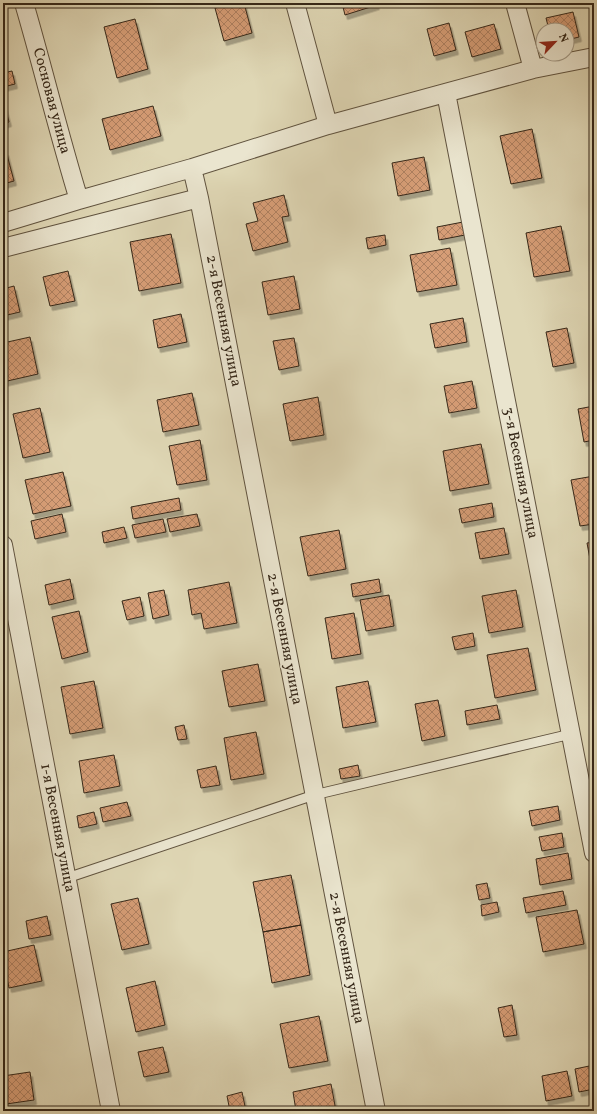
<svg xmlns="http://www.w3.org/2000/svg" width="597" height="1114" font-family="Vollkorn,serif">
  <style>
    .building { fill: url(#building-cross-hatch); stroke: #352718; filter: url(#shadow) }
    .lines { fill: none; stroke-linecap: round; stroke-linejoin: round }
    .service-casing { stroke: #60533f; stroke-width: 11 }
    .minor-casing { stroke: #60533f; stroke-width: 20 }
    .service { stroke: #eae5cf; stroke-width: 9 }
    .minor { stroke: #eae5cf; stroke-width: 18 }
    .labels { text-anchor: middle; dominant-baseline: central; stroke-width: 3.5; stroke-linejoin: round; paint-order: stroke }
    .street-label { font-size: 15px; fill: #352718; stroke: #eae5cf }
  </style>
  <defs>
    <pattern id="building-cross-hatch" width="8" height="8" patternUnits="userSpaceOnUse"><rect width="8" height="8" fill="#d69d76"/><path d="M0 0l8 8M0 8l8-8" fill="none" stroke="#ae8060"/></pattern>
    <filter id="shadow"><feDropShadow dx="2.5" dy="4.5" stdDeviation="0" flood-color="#0004"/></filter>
  </defs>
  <rect width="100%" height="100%" fill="#dfd7b5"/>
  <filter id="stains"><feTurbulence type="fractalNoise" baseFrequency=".005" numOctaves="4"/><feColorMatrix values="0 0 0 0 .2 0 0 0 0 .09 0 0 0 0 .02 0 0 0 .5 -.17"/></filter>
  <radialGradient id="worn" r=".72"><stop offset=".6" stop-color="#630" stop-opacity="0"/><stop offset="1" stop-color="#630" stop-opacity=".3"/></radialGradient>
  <path class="building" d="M232 3H244L252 33 224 41 215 8Z
    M342 3H376L377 5 345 15Z
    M573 12 579 37 567 40V30H549L546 18Z
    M135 19 148 69 117 78 104 27Z
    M449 23 456 50 434 56 427 29Z
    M494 24 501 49 472 57 465 32Z
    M12 71 15 84 3 87V73Z
    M3 100 9 122 3 124Z
    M153 106 161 136 110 150 102 119Z
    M532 129 542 178 511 184 500 136Z
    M6 151 14 181 3 184V152Z
    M424 157 430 190 398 196 392 163Z
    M284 195 289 216 282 217 288 242 253 251 246 224 258 221 253 203Z
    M463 222 465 235 439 240 437 227Z
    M561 226 570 271 534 277 526 233Z
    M171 234 181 283 139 291 130 242Z
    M385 235 386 245 368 249 366 238Z
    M450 248 457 285 417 292 410 255Z
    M68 271 75 301 50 306 43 277Z
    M294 276 300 309 268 315 262 282Z
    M14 286 20 312 3 316V289Z
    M181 314 187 342 158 348 153 320Z
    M463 318 467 342 435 348 430 324Z
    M567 328 574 363 553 367 546 332Z
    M30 337 38 374 3 382V343Z
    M294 338 299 366 279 370 273 341Z
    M472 381 477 408 449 413 444 386Z
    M192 393 199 425 163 432 157 400Z
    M318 397 324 435 290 441 283 404Z
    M594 406V440L584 442 578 409Z
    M40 408 50 452 23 458 13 414Z
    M200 440 207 480 177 485 169 446Z
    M481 444 489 484 450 491 443 451Z
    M63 472 71 506 33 514 25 480Z
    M594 476V524L580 526 571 480Z
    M179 498 181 510 133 519 131 507Z
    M492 503 494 517 462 523 459 509Z
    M62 514 66 532 35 539 31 521Z
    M197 514 200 526 170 532 167 519Z
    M163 519 166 532 135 538 132 525Z
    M124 527 127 538 104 543 102 532Z
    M504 528 509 554 480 559 475 533Z
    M339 530 346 569 308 576 300 537Z
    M594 542V581L587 543Z
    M70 579 74 599 49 605 45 585Z
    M379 579 381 592 353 597 351 584Z
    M229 582 237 623 204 629 201 613 192 615 188 590Z
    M164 590 169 615 153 619 148 593Z
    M516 590 523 627 489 633 482 596Z
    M389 595 394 626 366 631 360 600Z
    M140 597 144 616 127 620 122 601Z
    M79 611 88 652 62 659 52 617Z
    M354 613 361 654 332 659 325 618Z
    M473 633 475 646 455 650 452 637Z
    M528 648 536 690 495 698 487 655Z
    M258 664 265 701 229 707 222 671Z
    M94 681 103 728 70 734 61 687Z
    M368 681 376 722 343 728 336 687Z
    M438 700 445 736 422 741 415 704Z
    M497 705 500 719 467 725 465 711Z
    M184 725 187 739 178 740 175 727Z
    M256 732 264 774 231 780 224 738Z
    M114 755 120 786 84 793 79 761Z
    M358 765 360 776 341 779 339 769Z
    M216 766 220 785 201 788 197 770Z
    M127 802 131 816 103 822 100 808Z
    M558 806 560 820 532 826 529 811Z
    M94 812 97 824 79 828 77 816Z
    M562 833 564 847 542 851 539 837Z
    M568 853 572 879 540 885 536 859Z
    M291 875 301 925 263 932 253 882Z
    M487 883 490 898 479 900 476 885Z
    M563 891 566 905 526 913 523 898Z
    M138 898 149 944 122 950 111 904Z
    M497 902 499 912 482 916 481 905Z
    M577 910 584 944 543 952 536 917Z
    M47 916 51 935 29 939 26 921Z
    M301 925 310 975 272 983 263 932Z
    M34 945 42 981 9 988 3 959V952Z
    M155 981 165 1025 136 1032 126 988Z
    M512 1005 517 1035 504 1037 498 1008Z
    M319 1016 328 1061 289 1068 280 1024Z
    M163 1047 169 1072 144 1077 138 1052Z
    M594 1065V1089L579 1092 575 1069Z
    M567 1071 572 1096 546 1101 542 1076Z
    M30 1072 34 1100 6 1104 3 1076Z
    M331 1084 336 1111H296L293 1092Z
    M242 1092 246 1111H230L227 1096Z"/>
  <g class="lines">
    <g class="service-casing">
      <path id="service" d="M67 878 314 795 571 734"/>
    </g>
    <g class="minor-casing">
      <path id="minor" d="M24 3C43 68 59 135 79 200
        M295 3 328 125
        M515 3 533 69
        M446 93 594 853
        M192 168 199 198 376 1111
        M3 223 79 200 192 168 328 125 533 69 594 57
        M3 248 199 198
        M3 545 111 1111"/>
    </g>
    <use href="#service" class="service"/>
    <use href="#minor" class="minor"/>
  </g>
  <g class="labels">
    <g class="street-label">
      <text transform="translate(51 101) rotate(75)">Сосновая улица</text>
      <text transform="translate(223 321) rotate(79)">2-я Весенняя улица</text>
      <text transform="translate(520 473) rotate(79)">3-я Весенняя улица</text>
      <text transform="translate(284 639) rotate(79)">2-я Весенняя улица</text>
      <text transform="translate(57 828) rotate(79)">1-я Весенняя улица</text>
      <text transform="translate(346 958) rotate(79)">2-я Весенняя улица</text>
    </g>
  </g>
  <rect width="597" height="1114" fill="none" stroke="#dfd7b5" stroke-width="16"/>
  <rect x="4" y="4" width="589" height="1106" fill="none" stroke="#352718" stroke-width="2"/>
  <rect x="8" y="8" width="581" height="1098" fill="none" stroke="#352718"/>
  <g transform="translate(555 42) rotate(65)"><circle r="19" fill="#eae5cf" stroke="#a29986"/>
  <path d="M0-3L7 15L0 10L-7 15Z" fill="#8f2418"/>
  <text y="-6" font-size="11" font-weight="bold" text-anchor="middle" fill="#352718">N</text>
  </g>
  <rect width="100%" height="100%" filter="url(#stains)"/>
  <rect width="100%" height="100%" fill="url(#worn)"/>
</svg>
